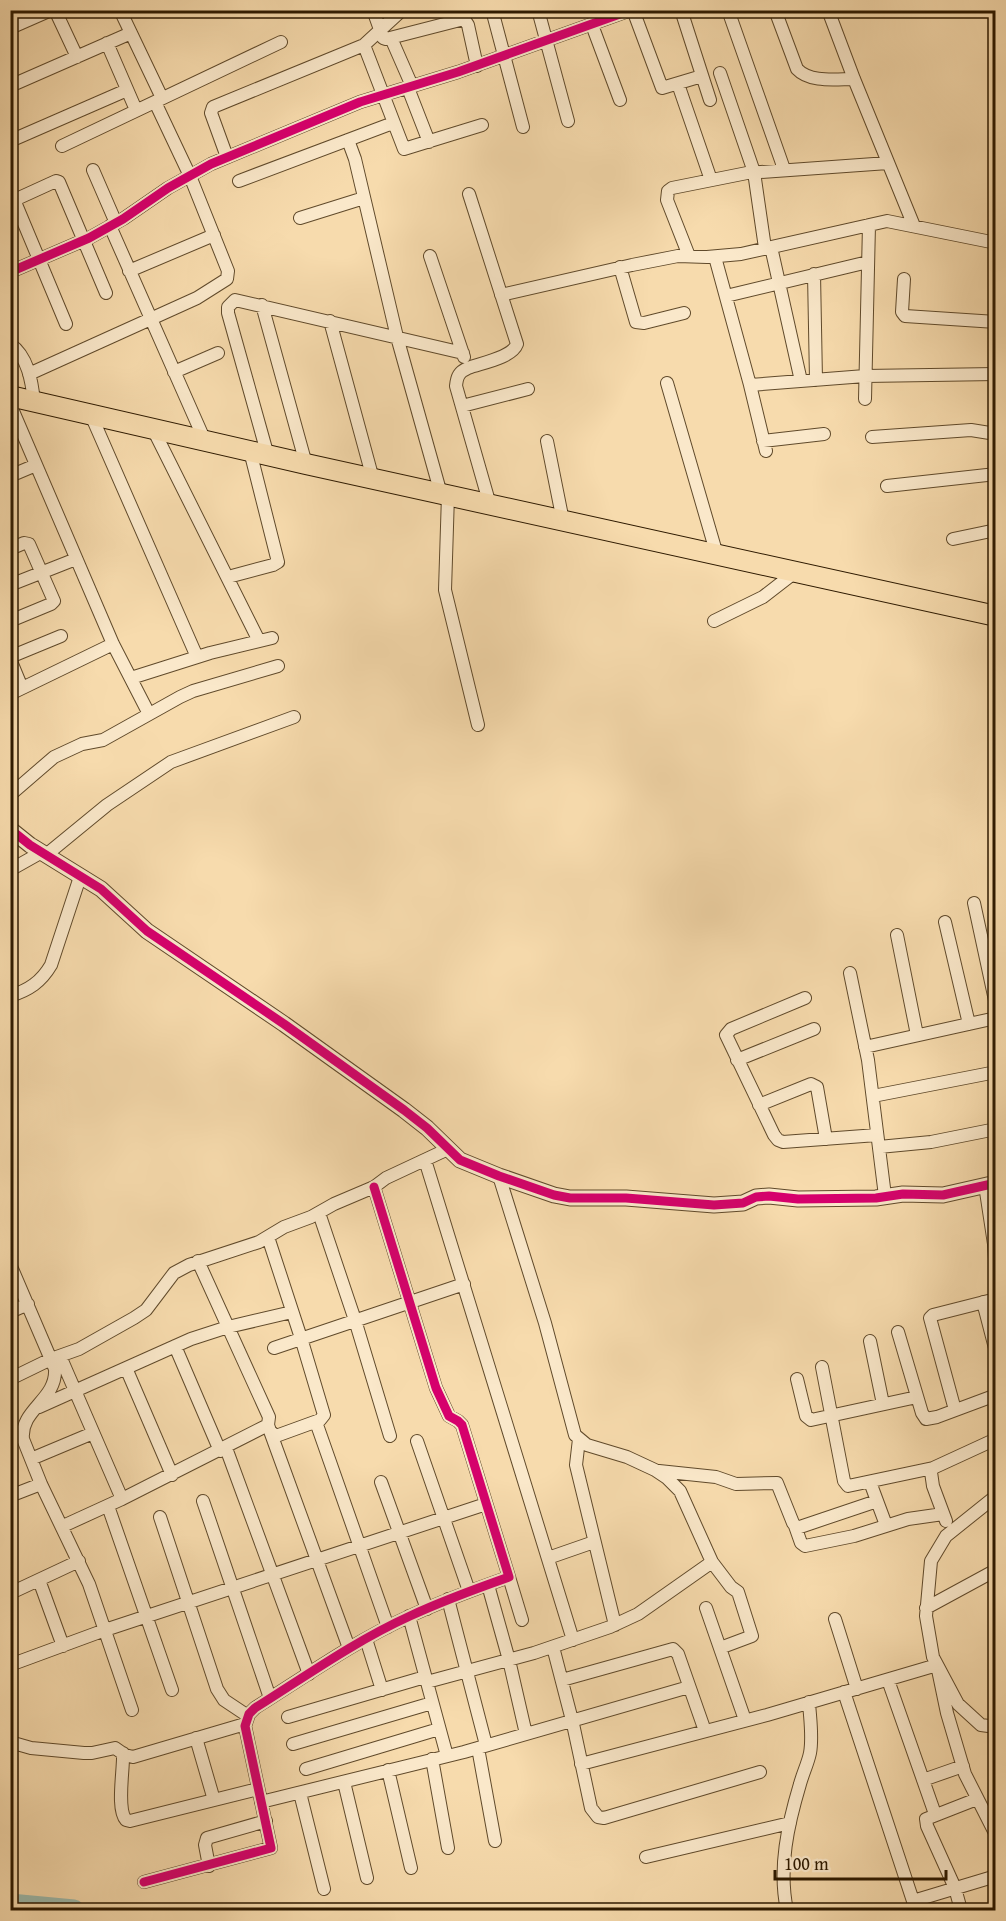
<svg xmlns="http://www.w3.org/2000/svg" width="1006" height="1921" font-family="'Gentium Book Plus',serif">
  <style>
    .lines { fill: none; stroke-linecap: round; stroke-linejoin: round }
    .river { stroke: #9dbbae; stroke-width: 21 }
    .minor-casing { stroke: #604a2b; stroke-width: 14 }
    .tertiary-casing { stroke: #604a2b; stroke-width: 17 }
    .primary-casing { stroke: #2e1a00; stroke-width: 22 }
    .minor { stroke: #fae8ca; stroke-width: 12 }
    .tertiary { stroke: #fae8ca; stroke-width: 15 }
    .primary { stroke: #f7dbad; stroke-width: 20 }
    .cycleway-casing { stroke: #fae8ca; stroke-width: 13 }
    .cycleway { stroke: #d6006c; stroke-width: 9 }
  </style>
  <rect width="100%" height="100%" fill="#f7dbad"/>
  <filter id="stains"><feTurbulence type="fractalNoise" baseFrequency=".00333" numOctaves="4"/><feColorMatrix values="0 0 0 0 .2 0 0 0 0 .09 0 0 0 0 .02 0 0 0 .5 -.17"/></filter>
  <radialGradient id="worn" r=".72"><stop offset=".6" stop-color="#630" stop-opacity="0"/><stop offset="1" stop-color="#630" stop-opacity=".3"/></radialGradient>
  <g class="lines">
    <path class="river" d="M10 1904 74 1910"/>
    <g class="minor-casing">
      <path id="minor" d="M55 10 77 57
        M120 10 162 98
        M373 10 383 38 386 39 464 19 468 25 477 66
        M492 10 523 127
        M538 10 568 121
        M633 10 662 88 702 76
        M681 10 710 100
        M728 10 784 169
        M775 10 797 69C810 83 836 79 854 79
        M828 10 854 79 914 226
        M592 25 620 100
        M10 28 51 10
        M391 38 412 86
        M107 43 136 110
        M364 45 404 149 482 125
        M720 73 754 172 765 248
        M678 84 711 180
        M10 86 131 33
        M408 88 429 142
        M348 140 355 159 397 337 441 494
        M10 141 127 90
        M62 146 281 42
        M227 157 211 113 213 107 364 45 402 10
        M93 170 116 223
        M239 181 393 123
        M10 190 66 324
        M469 194 517 344C512 358 481 363 468 368 459 372 457 376 456 386L490 505
        M10 202 56 181 59 182 106 293
        M300 218 364 198
        M110 226 205 441
        M771 247 801 381
        M430 256 464 357
        M689 256 667 200 668 191 672 188 747 173 888 163
        M715 257 750 385 766 451
        M620 267 636 322 644 323 684 313
        M129 271 214 235
        M10 272 89 238 123 219 168 188 211 164 360 102 458 72 631 10
        M814 274 816 380
        M904 279 902 312 905 316 996 322
        M501 295 632 265 678 256 707 257 741 254 887 221 996 243
        M726 296 868 262
        M262 305 306 464
        M330 321 373 479
        M10 344C28 356 32 382 34 402
        M174 372 218 353
        M29 374 197 298 227 279 228 271 190 176 155 102
        M667 383 717 555
        M750 385 865 376 996 374
        M865 399 869 225
        M10 404 113 644 149 714
        M462 406 528 389
        M91 415 197 657
        M153 429 259 641
        M872 437 971 430 996 434
        M547 441 563 521
        M763 441 824 434
        M268 456 228 313V307L235 300 463 353
        M10 476 36 465
        M887 486 996 474
        M448 495 445 590 478 725
        M953 539 996 530
        M10 549 24 543 29 544 54 601 51 604 10 621
        M228 577 273 565 278 562 250 451
        M10 585 76 559
        M714 621 763 597 794 573
        M10 657 61 636
        M10 659 22 688
        M131 678 210 653 272 638
        M10 694 113 644
        M10 795 54 757 82 744 103 740 180 697 193 691 278 666
        M46 855 107 805 171 762 294 717
        M10 870 42 852
        M974 903 996 1005
        M945 922 969 1024
        M897 935 917 1035
        M850 973 868 1060 885 1196
        M10 996C29 990 41 982 51 965L80 877
        M805 998 731 1029 726 1035 774 1135 778 1140 783 1142 877 1135
        M865 1047 996 1018
        M737 1060 814 1029
        M873 1096 996 1072
        M759 1105 811 1084 817 1087 826 1139
        M879 1147 931 1142 996 1129
        M425 1160 573 1640
        M499 1176 545 1323 575 1435 587 1445 627 1457 655 1470 667 1478 680 1491 712 1562 731 1587 738 1592 752 1636 720 1648
        M985 1185 994 1244 996 1273
        M319 1213 355 1320 390 1436
        M268 1237 301 1338 324 1415 320 1420 276 1436 270 1431 268 1425
        M10 1264 55 1369C57 1400 20 1409 23 1439L41 1484 89 1584 132 1710
        M983 1302 996 1352
        M10 1312 28 1304
        M898 1332 922 1413 926 1419 937 1417 996 1395
        M870 1341 883 1404
        M175 1346 220 1451
        M274 1348 464 1284
        M60 1356 122 1499
        M822 1367 844 1481 848 1486 933 1468
        M126 1368 172 1475
        M10 1379 51 1359 79 1349 134 1318 146 1310 174 1273 189 1265 259 1242 284 1227 311 1217 334 1204 374 1187 386 1178 448 1149
        M797 1379 806 1416 811 1420 917 1397
        M39 1407 191 1339 228 1327 292 1312
        M955 1410 930 1318 933 1315 996 1299
        M316 1422 388 1627
        M270 1431 349 1648
        M579 1439 576 1465 615 1625
        M417 1441 469 1591
        M226 1448 309 1674
        M31 1459 93 1433
        M659 1471 716 1477 736 1484 777 1483 793 1523 797 1528 877 1501
        M381 1482 427 1609
        M870 1482 886 1525
        M10 1496 41 1484
        M996 1496 946 1536 931 1561 926 1616 933 1657 958 1704 981 1725 996 1727
        M203 1501 270 1698
        M108 1506 172 1690
        M160 1517 217 1689 224 1700 248 1716
        M946 1521 933 1486 931 1472 933 1468 996 1439
        M63 1526 122 1499 268 1425 269 1417 198 1261
        M795 1526 801 1543 805 1546 854 1536 908 1519 943 1514
        M548 1558 594 1542
        M509 1577 522 1620
        M39 1580 63 1646
        M488 1585 509 1660 526 1734
        M15 1591 79 1561
        M448 1599 486 1745
        M706 1608 745 1720
        M926 1608 996 1570
        M409 1616 447 1756
        M835 1619 857 1689
        M366 1639 382 1690
        M553 1647 573 1724 591 1808 598 1817 604 1818 760 1772
        M10 1665 105 1630 486 1504
        M562 1680 673 1649 678 1654 705 1731
        M888 1680 935 1814
        M427 1682 534 1653 610 1627 638 1614 712 1562
        M844 1692 916 1910
        M288 1717 425 1677
        M196 1738 214 1800
        M10 1742 31 1748 84 1753H92L115 1748 125 1755 133 1757 245 1724
        M293 1744 432 1703
        M478 1748 495 1841
        M123 1753C124 1769 116 1809 126 1820L130 1821 258 1789
        M432 1759 448 1848
        M581 1764 767 1715 937 1665 947 1713 965 1774 996 1835
        M306 1769 439 1729
        M388 1770 411 1868
        M923 1780 963 1766
        M344 1782 367 1878
        M300 1793 324 1889
        M261 1802 464 1752 689 1687
        M646 1857 790 1823
        M209 1866 205 1845 207 1838 266 1821
        M144 1882 271 1848 245 1726 249 1714 255 1708C306 1676 355 1641 410 1616 442 1601 475 1589 509 1577L462 1425 458 1421 449 1416 436 1388 374 1187
        M913 1901 996 1876
        M787 1910C778 1868 788 1824 800 1784 803 1773 808 1763 810 1753 813 1737 810 1719 809 1702
        M961 1910 955 1888 927 1826 926 1819 977 1799"/>
    </g>
    <g class="tertiary-casing">
      <path id="tertiary" d="M10 829 30 845 101 889 147 931 284 1024 404 1110 427 1128 460 1160 499 1176 554 1195 570 1198H626L714 1205 743 1203 756 1197 769 1196 798 1199 876 1198 903 1194 943 1195 996 1183"/>
    </g>
    <g class="primary-casing">
      <path id="primary" d="M10 396 306 464 996 616"/>
    </g>
    <use href="#minor" class="minor"/>
    <use href="#tertiary" class="tertiary"/>
    <use href="#primary" class="primary"/>
    <g class="cycleway-casing">
      <path id="cycleway" d="M10 272 89 238 123 219 168 188 211 164 360 102 458 72 631 10
        M10 829 30 845 101 889 147 931 284 1024 404 1110 427 1128 460 1160 499 1176 554 1195 570 1198H626L714 1205 743 1203 756 1197 769 1196 798 1199 876 1198 903 1194 943 1195 996 1183
        M144 1882 271 1848 245 1726 249 1714 255 1708C306 1676 355 1641 410 1616 442 1601 475 1589 509 1577L462 1425 458 1421 449 1416 436 1388 374 1187"/>
    </g>
    <use href="#cycleway" class="cycleway"/>
  </g>
  <rect width="1006" height="1921" fill="none" stroke="#f7dbad" stroke-width="36"/>
  <rect x="12" y="12" width="982" height="1897" fill="none" stroke="#2e1a00" stroke-width="3"/>
  <rect x="18" y="18" width="970" height="1885" fill="none" stroke="#2e1a00" stroke-width="1.5"/>
  <path d="M775 1870v9h171v-9" fill="none" stroke="#2e1a00" stroke-width="3"/>
  <text x="784" y="1870" font-size="18" fill="#2e1a00" stroke="#fae8ca" stroke-width="4.5" paint-order="stroke">100 m</text>
  <rect width="100%" height="100%" filter="url(#stains)"/>
  <rect width="100%" height="100%" fill="url(#worn)"/>
</svg>
